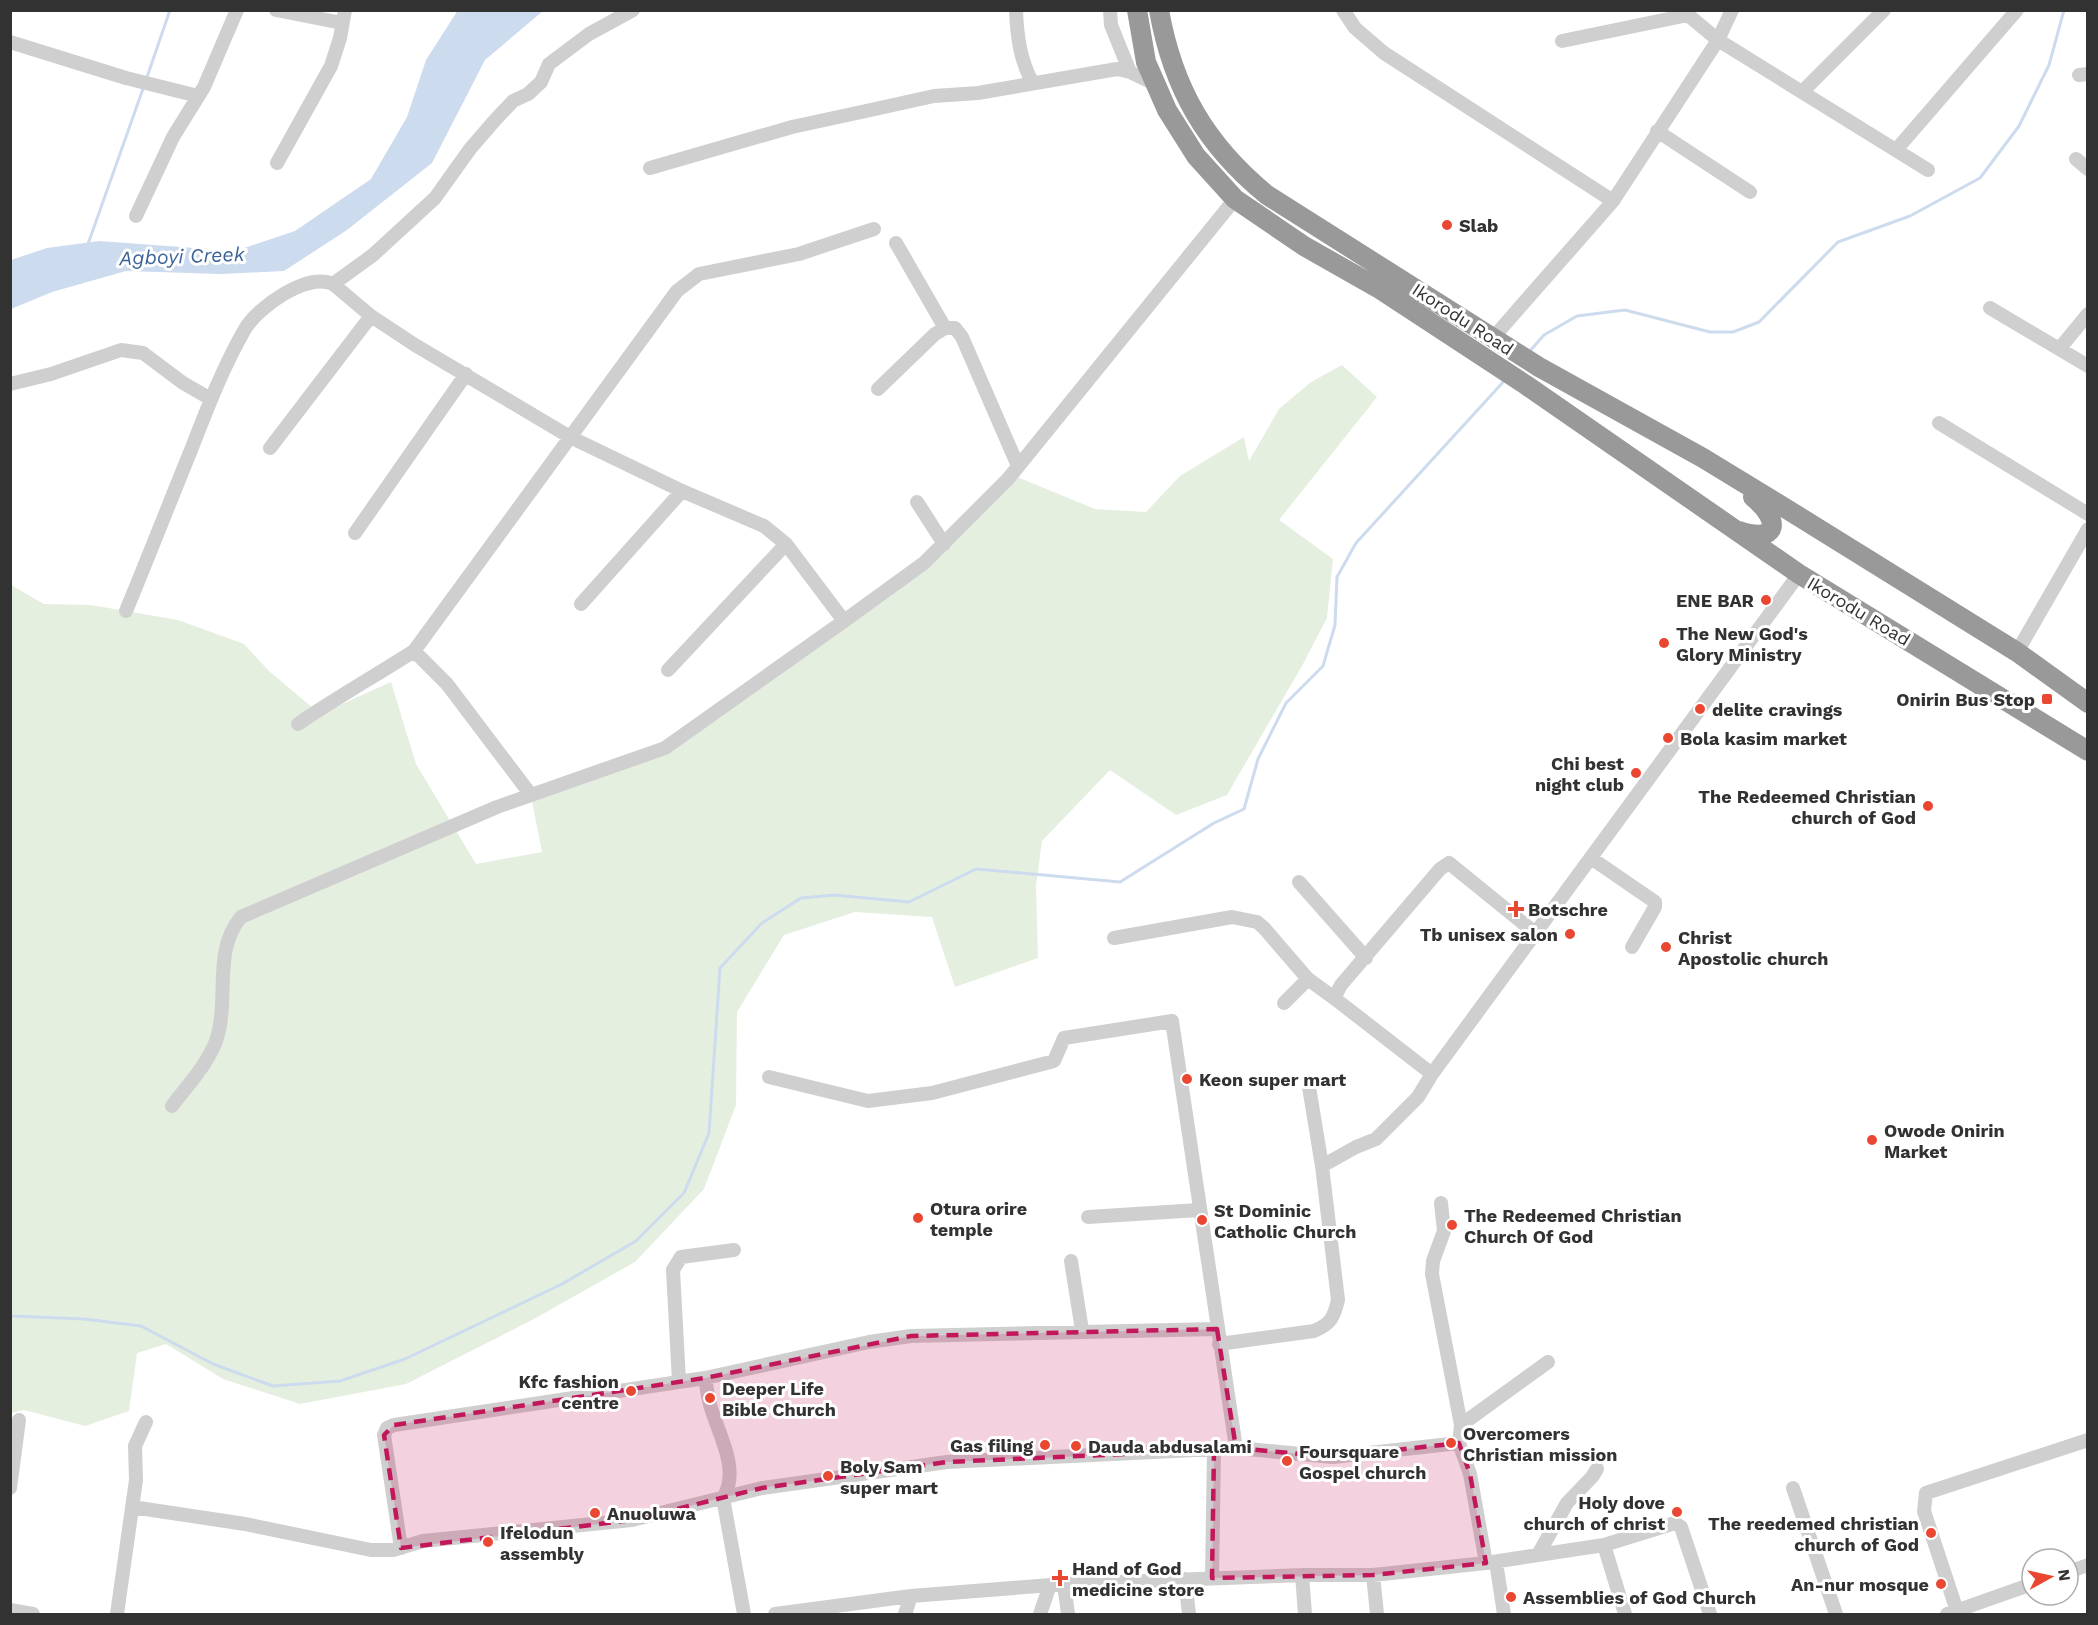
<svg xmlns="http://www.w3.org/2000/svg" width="2098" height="1625" font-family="'Work Sans',sans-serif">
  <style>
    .green { fill: #e5efe0 }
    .water { fill: #cddbee }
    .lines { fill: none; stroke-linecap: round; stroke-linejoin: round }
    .stream { stroke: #cddbee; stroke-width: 3 }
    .minor { stroke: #cfcfcf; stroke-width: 14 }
    .highway { stroke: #999; stroke-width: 20 }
    .marked { fill: #c2185b; fill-opacity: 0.2; stroke: #c2185b; stroke-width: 4.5; stroke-dasharray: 12 8; stroke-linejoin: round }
    .poi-dot { fill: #ea4733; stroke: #fff; stroke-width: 2 }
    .labels { text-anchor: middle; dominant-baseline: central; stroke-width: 6; stroke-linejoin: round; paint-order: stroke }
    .poi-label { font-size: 18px; font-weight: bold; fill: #323232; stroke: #fff; text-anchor: start }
    .street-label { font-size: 18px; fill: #323232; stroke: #fff }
    .water-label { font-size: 20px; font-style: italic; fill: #3c6498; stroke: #fff }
  </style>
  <rect width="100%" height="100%" fill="#fff"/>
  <path class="green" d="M1342 365 1377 397 1279 520 1333 559 1327 618 1302 666 1227 795 1176 815 1110 770 1042 841 1036 886 1038 958 955 987 932 917 855 912 784 935 737 1012 736 1105 704 1189 635 1262 532 1320 406 1384 300 1404 223 1379 166 1344 137 1353 129 1411 85 1426 24 1410 11 1413V585L44 604 91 605 178 620 244 644 269 671 320 714 391 682 416 764 476 864 542 852 531 796 662 743 936 552 1010 474 1095 509 1146 512 1180 476 1244 437 1249 461 1279 409 1311 382Z"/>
  <path class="water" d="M458 10 543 11 485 60 432 163 347 230 284 271 221 274 126 271 52 292 11 309V260L47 248 99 241 235 251 295 231 371 179 407 117 426 60Z"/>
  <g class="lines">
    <path class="stream" d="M146 80 170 10
      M88 244 144 86
      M1529 352 1544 335 1577 316 1625 310 1710 332H1733L1759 322 1838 242 1910 216 1980 178 2019 126 2049 65 2064 10
      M10 1316 84 1319 141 1326 213 1364 273 1386 340 1381 405 1359 562 1284 636 1241 684 1193 709 1133 720 968 762 923 801 898 834 895 909 902 976 869 1120 882 1214 823 1244 809 1258 759 1286 703 1323 666 1335 625 1337 577 1356 543 1505 380"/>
    <path class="minor" d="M276 10 342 23
      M1016 10C1017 36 1020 59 1032 82
      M1110 10 1111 25 1130 72
      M1343 10 1355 28 1384 53 1613 201
      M1562 41 1688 15 1718 40 1928 170
      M10 42 126 78 198 96
      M2079 75 2088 74
      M1802 92 1884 10
      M1657 131 1750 192
      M1896 150 2017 10
      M2076 159 2088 169
      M277 163 331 66 340 38 345 10
      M650 168 792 127 866 111 934 96 978 93 1117 69 1130 72 1155 84
      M136 216 173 137 204 87 237 10
      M896 243 945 328
      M333 284 371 316 415 345 570 437 682 491 764 526 786 544 844 621
      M1990 308 2088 366
      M1499 331 1613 201 1718 40 1732 10
      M2060 348 2088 314
      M10 384 51 374 121 350 143 353 183 383 211 399
      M878 389 935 334 945 328H955L962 337 1018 466
      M1939 423 2088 514
      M270 448 371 316
      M917 502 944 544
      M355 533 466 374
      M581 604 682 491
      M126 611C148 558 169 504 191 450 207 409 223 367 245 329 258 307 307 272 333 284L373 255 435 198 470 149 496 119 513 101 528 94 541 82 549 64 589 34 633 10
      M414 651 677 291 699 274 799 254 874 229
      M2017 652 2088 529
      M668 670 786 544
      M298 724C336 698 375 676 414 651L447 684 531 795
      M1591 858 1655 902V907L1632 947
      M1299 882 1366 958
      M1114 938 1232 917 1257 922 1264 928 1308 979 1334 998
      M1284 1003 1308 979
      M1432 1074 1334 998 1341 985 1440 869 1449 863 1534 932
      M769 1077 868 1101 932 1093 1054 1061 1064 1038 1172 1021 1236 1448
      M1309 1087 1322 1166
      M172 1106C187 1086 207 1065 216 1041 230 1001 212 951 241 917L497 807 665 748 844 621 924 563 1008 479 1235 199
      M1441 1203 1444 1231 1433 1261 1432 1274 1461 1425 1459 1443 1470 1474 1486 1563
      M1088 1217 1199 1210
      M1071 1261 1082 1330
      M1219 1344 1314 1331C1331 1324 1334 1317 1338 1300L1322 1166 1356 1147 1376 1139 1418 1097 1432 1074 1799 574
      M705 1378C707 1389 708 1401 712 1411 720 1437 740 1471 723 1498L744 1614
      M679 1381 673 1270 681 1257 734 1250
      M1461 1425 1548 1362
      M10 1488 19 1420
      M1793 1488 1836 1614
      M132 1507 245 1524 371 1550H393L423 1541 632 1520 762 1488 947 1462 1236 1448 1333 1457 1459 1443
      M1604 1545 1625 1614
      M401 1548 384 1435 387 1428 394 1425 705 1378 869 1342 911 1336 1217 1329
      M1539 1553 1567 1503 1592 1477 1597 1469
      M1496 1562 1504 1614
      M2068 1572 2088 1565
      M1302 1575 1305 1614
      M1373 1575 1377 1614
      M1212 1578 1214 1450
      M1185 1579 1189 1614
      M1064 1584 1068 1614
      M10 1610 33 1614
      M117 1614 136 1480 135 1446 146 1422
      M775 1614 911 1596 1064 1584 1302 1575H1373L1486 1563 1604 1545 1675 1523 1681 1527 1710 1614
      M905 1614 911 1596
      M1040 1614 1050 1585
      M1947 1614 2032 1584
      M1958 1614 1924 1511 1926 1493 2088 1440"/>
    <path class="highway" d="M1137 10 1146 62 1167 110 1196 156 1235 199 1304 246 1378 288 1526 385 1799 574 2088 751
      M1159 10C1173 89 1206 145 1267 195L1539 367 1703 458 1785 508 2017 652 2088 703
      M1739 531C1779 544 1781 520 1753 497"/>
  </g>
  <path class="marked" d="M1217 1329 1236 1448 1333 1457 1459 1443 1470 1474 1486 1563 1373 1575 1212 1578 1214 1450 947 1462 762 1488 632 1520 401 1548 384 1435 394 1425 705 1378 911 1336Z"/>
  <g class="poi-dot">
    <circle cx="1447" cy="225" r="6"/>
    <circle cx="1766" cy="600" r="6"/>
    <circle cx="1664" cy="643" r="6"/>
    <rect x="2041" y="693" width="12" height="12" rx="3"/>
    <circle cx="1700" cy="709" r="6"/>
    <circle cx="1668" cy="738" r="6"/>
    <circle cx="1636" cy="773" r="6"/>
    <circle cx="1928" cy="806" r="6"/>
    <path d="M1513 900h6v6h6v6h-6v6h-6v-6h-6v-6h6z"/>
    <circle cx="1570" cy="934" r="6"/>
    <circle cx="1666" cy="947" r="6"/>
    <circle cx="1187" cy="1079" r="6"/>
    <circle cx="1872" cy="1140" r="6"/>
    <circle cx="918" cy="1218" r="6"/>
    <circle cx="1202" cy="1220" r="6"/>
    <circle cx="1452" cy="1225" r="6"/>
    <circle cx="631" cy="1391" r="6"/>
    <circle cx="710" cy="1398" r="6"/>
    <circle cx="1451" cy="1443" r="6"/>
    <circle cx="1045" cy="1445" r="6"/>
    <circle cx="1076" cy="1446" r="6"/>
    <circle cx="1287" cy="1461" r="6"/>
    <circle cx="828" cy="1476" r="6"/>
    <circle cx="1677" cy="1512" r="6"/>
    <circle cx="595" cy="1513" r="6"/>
    <circle cx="1931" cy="1533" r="6"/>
    <circle cx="488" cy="1542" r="6"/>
    <path d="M1057 1569h6v6h6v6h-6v6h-6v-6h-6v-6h6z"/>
    <circle cx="1941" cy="1584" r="6"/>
    <circle cx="1511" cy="1597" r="6"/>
  </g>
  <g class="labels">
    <g class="poi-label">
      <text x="1459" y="225">Slab</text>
      <text x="1754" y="600" text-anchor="end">ENE BAR</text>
      <text x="1676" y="633">The New God's<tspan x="1676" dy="21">Glory Ministry</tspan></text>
      <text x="2035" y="699" text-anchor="end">Onirin Bus Stop</text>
      <text x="1712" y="709">delite cravings</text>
      <text x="1680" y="738">Bola kasim market</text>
      <text x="1624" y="763" text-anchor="end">Chi best<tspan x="1624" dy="21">night club</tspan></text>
      <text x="1916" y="796" text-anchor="end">The Redeemed Christian<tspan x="1916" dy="21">church of God</tspan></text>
      <text x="1528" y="909">Botschre</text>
      <text x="1558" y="934" text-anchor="end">Tb unisex salon</text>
      <text x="1678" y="937">Christ<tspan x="1678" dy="21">Apostolic church</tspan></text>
      <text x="1199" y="1079">Keon super mart</text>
      <text x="1884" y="1130">Owode Onirin<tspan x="1884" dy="21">Market</tspan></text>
      <text x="930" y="1208">Otura orire<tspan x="930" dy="21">temple</tspan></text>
      <text x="1214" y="1210">St Dominic<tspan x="1214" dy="21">Catholic Church</tspan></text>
      <text x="1464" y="1215">The Redeemed Christian<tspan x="1464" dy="21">Church Of God</tspan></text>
      <text x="619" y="1381" text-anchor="end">Kfc fashion<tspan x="619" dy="21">centre</tspan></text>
      <text x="722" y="1388">Deeper Life<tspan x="722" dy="21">Bible Church</tspan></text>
      <text x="1463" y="1433">Overcomers<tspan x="1463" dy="21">Christian mission</tspan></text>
      <text x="1033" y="1445" text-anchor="end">Gas filing</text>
      <text x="1088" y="1446">Dauda abdusalami</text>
      <text x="1299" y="1451">Foursquare<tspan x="1299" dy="21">Gospel church</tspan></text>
      <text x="840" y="1466">Boly Sam<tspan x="840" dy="21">super mart</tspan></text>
      <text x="1665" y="1502" text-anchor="end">Holy dove<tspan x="1665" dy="21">church of christ</tspan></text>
      <text x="607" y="1513">Anuoluwa</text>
      <text x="1919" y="1523" text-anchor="end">The reedemed christian<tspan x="1919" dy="21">church of God</tspan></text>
      <text x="500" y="1532">Ifelodun<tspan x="500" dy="21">assembly</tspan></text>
      <text x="1072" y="1568">Hand of God<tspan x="1072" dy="21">medicine store</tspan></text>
      <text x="1929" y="1584" text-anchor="end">An-nur mosque</text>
      <text x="1523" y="1597">Assemblies of God Church</text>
    </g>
    <g class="street-label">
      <text transform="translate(1463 319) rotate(33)">Ikorodu Road</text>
      <text transform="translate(1859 611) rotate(31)">Ikorodu Road</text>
    </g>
    <g class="water-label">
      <text transform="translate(182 256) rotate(-2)">Agboyi Creek</text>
    </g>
  </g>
  <rect width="2098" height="1625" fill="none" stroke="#323232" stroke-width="24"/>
  <g transform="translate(2050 1577) rotate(82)"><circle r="28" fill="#ffffff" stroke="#adadad" stroke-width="1.5"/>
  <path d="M0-4.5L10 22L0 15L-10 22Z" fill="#ea4733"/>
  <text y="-9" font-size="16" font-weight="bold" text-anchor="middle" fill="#323232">N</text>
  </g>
</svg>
